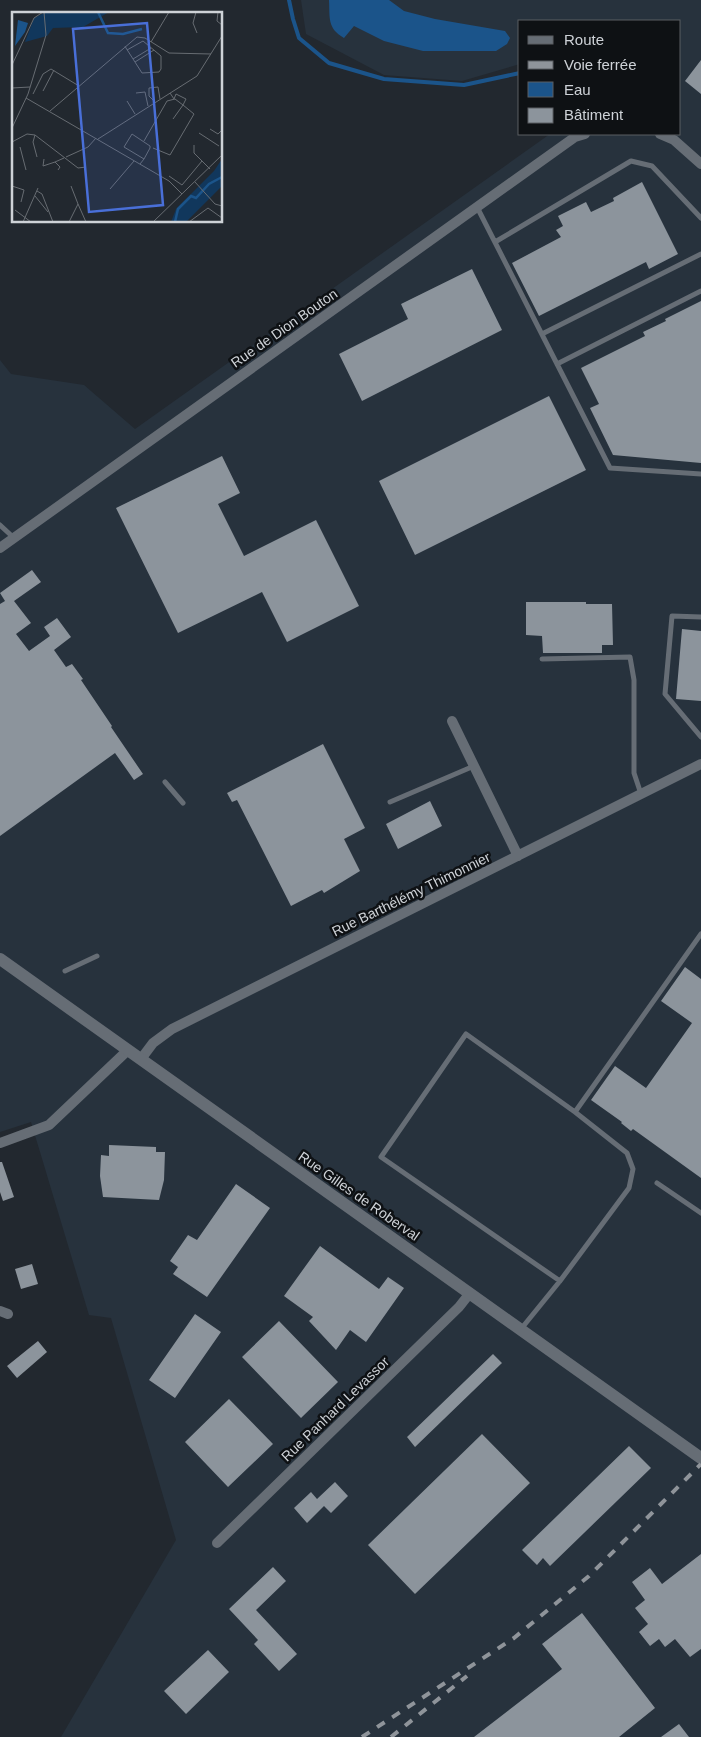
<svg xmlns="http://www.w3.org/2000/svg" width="701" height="1737" font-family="Helvetica,sans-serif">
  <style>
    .built { fill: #27323d }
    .water { fill: #1b548a }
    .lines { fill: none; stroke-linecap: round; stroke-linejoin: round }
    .stream { stroke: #1b548a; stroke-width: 4 }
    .building { fill: #8c949c }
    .service { stroke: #666d75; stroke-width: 5 }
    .minor { stroke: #666d75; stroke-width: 10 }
    .tertiary { stroke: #666d75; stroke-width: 12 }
    .rail { stroke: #8f949a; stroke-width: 4; stroke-dasharray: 9 9; stroke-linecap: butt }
    .labels { text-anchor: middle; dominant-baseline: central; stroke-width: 5; stroke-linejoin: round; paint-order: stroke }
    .street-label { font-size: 14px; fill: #ced2d7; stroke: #0e1114 }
    .inset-river { fill: none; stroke: #1b548a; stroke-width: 2.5 }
    .inset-road { fill: none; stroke: #676c72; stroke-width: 1 }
    .view { fill: #496fd8; fill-opacity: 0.15; stroke: #496fd8; stroke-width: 2.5 }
    .inset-edge { fill: none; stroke: #ced2d7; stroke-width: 2.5 }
  </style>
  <rect width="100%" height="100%" fill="#22282f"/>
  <path class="built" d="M301 0H701V1737H61L176 1540 111 1318 89 1315 31 1122 0 1132V360L11 374 84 385 135 429 550 134H680V21H520V64L462 81 384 75 306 34Z"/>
  <path class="water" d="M329 0H389L404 11 435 19 505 31 510 38 507 44 496 51H423L384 41 354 26 344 38C327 28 330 18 329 0Z"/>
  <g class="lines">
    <path class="stream" d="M289 0 293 19 299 38 329 63 384 79 464 85 520 73"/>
  </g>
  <path class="building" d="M701 60V94L685 81Z
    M642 182 678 254 649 269 646 262 539 316 512 263 561 237 556 230 563 226 558 216 586 202 591 212 614 201 613 198Z
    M472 269 502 330 362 401 339 354 408 319 401 304Z
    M701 301V463L613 455 590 408 599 404 581 368 645 336 643 332 666 321 665 319Z
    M549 396 586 470 415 555 379 481Z
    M222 456 240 493 218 504 244 556 316 520 359 606 287 642 262 592 178 633 116 508Z
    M32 570 41 582 14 601 31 623 16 634 29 651 50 636 44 627 57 618 71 637 54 650 66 667 72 664 83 679 81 680 112 726 111 727 143 774 134 780 115 753 0 836V604L5 601 0 593Z
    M526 602H586V604H612L613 645H602V653H543L542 636 526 635Z
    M682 629 701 631V701L676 699Z
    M323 744 365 828 344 839 360 871 324 893 322 890 291 906 237 800 232 802 227 793Z
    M430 801 442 826 398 849 386 824Z
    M685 967 701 979V1178L633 1129 631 1131 621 1123 622 1122 591 1100 615 1066 646 1088 692 1023 661 1001Z
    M109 1145 156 1147V1152H165L164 1180 159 1200 103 1197 100 1176 101 1155 109 1156Z
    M0 1162H2L14 1197 3 1201 0 1192Z
    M236 1184 270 1208 207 1297 173 1274 178 1267 170 1261 188 1235 197 1240Z
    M320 1246 379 1289 388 1277 404 1288 366 1342 350 1330 336 1350 309 1321 313 1317 284 1296Z
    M32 1264 38 1284 21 1289 15 1269Z
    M195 1314 221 1332 175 1398 149 1380Z
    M279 1321 338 1382 301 1418 242 1357Z
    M38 1341 47 1352 17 1378 7 1366Z
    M493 1354 502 1363 415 1447 407 1437Z
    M229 1399 273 1444 228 1487 185 1442Z
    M482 1434 530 1483 415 1594 368 1545Z
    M629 1446 651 1468 550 1566 543 1558 537 1565 522 1550Z
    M335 1482 348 1496 331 1513 324 1506 307 1523 294 1508 311 1492 317 1499Z
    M701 1554V1649L690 1657 675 1639 665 1647 659 1639 650 1646 639 1632 648 1624 635 1608 645 1600 632 1582 650 1568 662 1584Z
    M273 1567 286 1581 256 1610 297 1654 279 1671 254 1644 258 1640 229 1609Z
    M582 1613 655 1708 619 1737H474L562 1669 542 1644Z
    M208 1650 229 1672 186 1714 164 1691Z
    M679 1724 689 1737H661Z"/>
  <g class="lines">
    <path class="service" d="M477 207 610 468 701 474
      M495 242 631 161 652 166 701 218
      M542 334 701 254
      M557 364 701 291
      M0 525 14 538
      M701 617 672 616 665 694 701 737
      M542 659 630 657 634 680V773L641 794
      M165 782 183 803
      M390 802 474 766
      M65 971 97 956
      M575 1112 701 934
      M657 1183 701 1213
      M521 1329 560 1281 629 1188 633 1169 627 1153 575 1112 466 1034 381 1157 560 1281"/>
    <path class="minor" d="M660 134 674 140 701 164
      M0 548 575 137 585 134
      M452 721 518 856
      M141 1059 153 1043 172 1029 701 764
      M0 1143 49 1125 128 1050
      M0 1311 8 1314
      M217 1543 459 1307 470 1293"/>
    <path class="tertiary" d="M0 959 701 1458"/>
    <path class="rail" d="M362 1737 514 1638 543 1614 589 1576 701 1464
      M391 1737 467 1676"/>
  </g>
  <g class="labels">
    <g class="street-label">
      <text transform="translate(284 328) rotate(-35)">Rue de Dion Bouton</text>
      <text transform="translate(411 894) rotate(-26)">Rue Barthélémy Thimonnier</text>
      <text transform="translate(359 1196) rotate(35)">Rue Gilles de Roberval</text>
      <text transform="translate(335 1409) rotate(-44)">Rue Panhard Levassor</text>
    </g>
  </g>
  <g transform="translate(12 12)">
    <rect width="210" height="210" fill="#22282f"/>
    <path d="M34 0H97L71 15 41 16 35 24 13 30 22 6ZM210 147V174L174 210H159L164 197 202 159Z" fill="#11375c"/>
    <path d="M6 8 16 11 13 20 3 34Z" fill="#1b548a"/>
    <path class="inset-river" d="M86 0 96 21 111 22 130 17M163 210 166 197 179 184 184 186 197 172 210 165"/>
    <path class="inset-road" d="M184 0 181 11 185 21M206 0 205 9 210 13M139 30 157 0M113 34 114 36 130 61 147 60 149 57V44L131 29 115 38M121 47 139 36M123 50 142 38M0 53 22 6 31 0M0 76 18 75M31 79 42 58M124 81 133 80 136 94M21 82 31 62 39 57 67 74M14 86 157 169 170 182M115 89 123 102M143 90 137 84V76L146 75 148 87M38 99 125 25 133 26 157 41 199 42M0 116 16 82 34 23 32 0M198 117 206 122 210 118M187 121 207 134M23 123 21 130 25 145M86 127 185 64 210 24M132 129 155 89 163 87 171 93 161 107M0 130 15 122 23 123 66 156 74 155M182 133V141L198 157M8 135 14 158M141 136 158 143 182 102 171 93 174 87 164 82 162 87 158 81M54 145 76 135 84 126M32 147 31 154 43 150M128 152 132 147 138 136V134L120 122 112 135 132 147M46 158 48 155 43 150 52 146M157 164 170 173 190 149M183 170 203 192 210 194M0 174 12 178 9 190M59 174 66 192M98 177 122 149M25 179 30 182 41 210M23 184 36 200M196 196 210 206M3 198 19 210M11 210 26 176M57 210 66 192 74 210M141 210 210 143M177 210 196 196"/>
    <path class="view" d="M135 11 151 193 77 200 61 17Z"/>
    <rect width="210" height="210" class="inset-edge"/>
  </g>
  <rect x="518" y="20" width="162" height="115" fill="#0e1114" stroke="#5b5e62"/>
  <rect x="528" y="36" width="25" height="8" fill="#666d75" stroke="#5b5e62"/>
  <text x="564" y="45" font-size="15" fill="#ced2d7">Route</text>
  <rect x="528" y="61" width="25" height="8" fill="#8f949a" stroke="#5b5e62"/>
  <text x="564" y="70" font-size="15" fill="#ced2d7">Voie ferrée</text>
  <rect x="528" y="82" width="25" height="15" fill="#1b548a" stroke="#5b5e62"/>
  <text x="564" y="95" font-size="15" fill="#ced2d7">Eau</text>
  <rect x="528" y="108" width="25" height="15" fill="#8c949c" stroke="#5b5e62"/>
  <text x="564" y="120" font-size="15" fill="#ced2d7">Bâtiment</text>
</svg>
